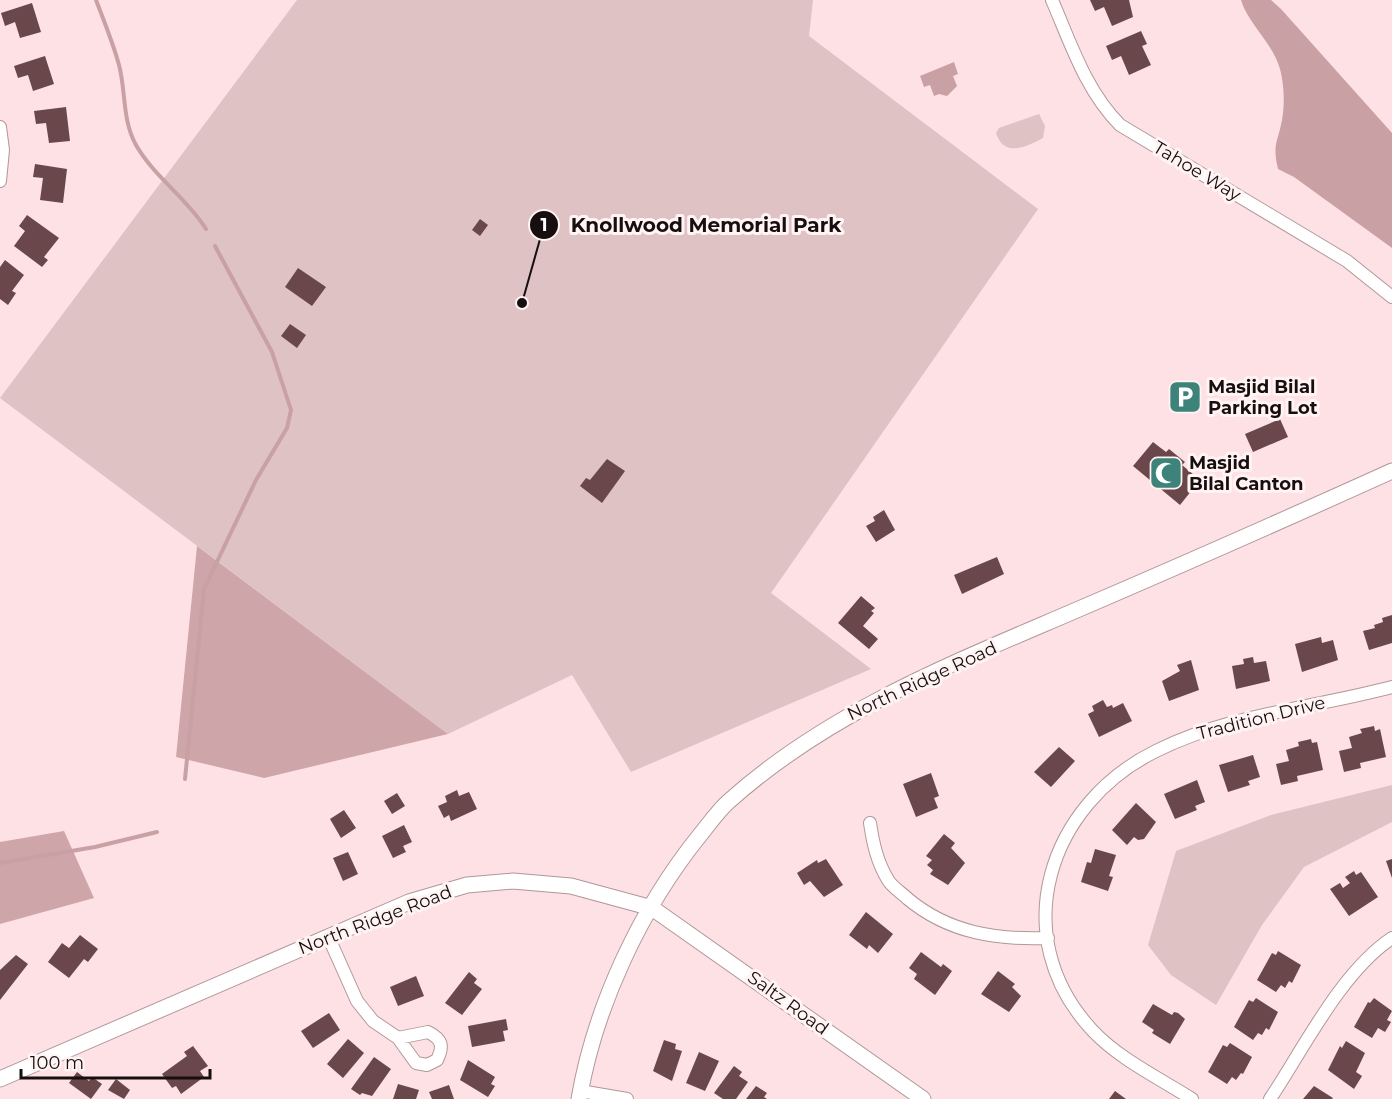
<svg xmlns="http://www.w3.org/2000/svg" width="1392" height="1099" font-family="Montserrat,sans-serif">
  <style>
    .green { fill: #dfc2c4 }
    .forest { fill: #cea5a9 }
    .water { fill: #c9a0a4 }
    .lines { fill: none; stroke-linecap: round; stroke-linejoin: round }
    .stream { stroke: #c9a0a4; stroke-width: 4 }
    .building { fill: #6a474b }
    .minor-casing { stroke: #b19799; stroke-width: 14 }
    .tertiary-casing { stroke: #b19799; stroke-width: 17 }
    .minor { stroke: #fff; stroke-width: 12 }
    .tertiary { stroke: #fff; stroke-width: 15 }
    .labels { text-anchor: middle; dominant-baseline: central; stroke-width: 6; stroke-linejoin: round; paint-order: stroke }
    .street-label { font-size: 18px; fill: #170e0f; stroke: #fff3f4 }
    .poi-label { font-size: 18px; font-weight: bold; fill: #170e0f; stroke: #fff3f4; text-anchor: start }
    .leader { fill: none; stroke: #170e0f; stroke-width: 2 }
    .callout-dot { fill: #170e0f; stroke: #fff3f4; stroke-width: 2 }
    .mark-label { font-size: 18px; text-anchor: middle; font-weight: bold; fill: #fff }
    .callout-label { font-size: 20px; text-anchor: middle; font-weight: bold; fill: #170e0f; stroke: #fff3f4; stroke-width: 6; stroke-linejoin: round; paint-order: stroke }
  </style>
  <rect width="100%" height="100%" fill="#fee1e4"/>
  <path class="green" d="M297 0H813L809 36 1038 209 771 593 871 669 631 772 572 675 448 734 0 398Z
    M1039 114 1045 126 1043 138C1026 147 1004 158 996 133L999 128Z
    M1392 785V822L1304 867 1262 925 1216 1005 1171 975 1148 945 1176 851 1271 815Z"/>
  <path class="forest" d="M197 546 448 734 264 778 176 757Z
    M64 831 94 898 0 924V842Z"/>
  <path class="water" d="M1241 0H1271L1281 9 1392 133V248L1294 177 1278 169C1272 144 1278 142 1282 120 1285 103 1284 84 1280 69 1273 43 1248 24 1241 0Z
    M954 62 958 74 953 76 957 86 947 96 939 94 934 96 930 85 924 87 920 76Z"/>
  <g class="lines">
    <path class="stream" d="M96 0C104 21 113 43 119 65 126 91 122 120 136 145 155 178 187 198 206 229
      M185 779 204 589 256 480 287 428 291 410 272 352 215 246
      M0 863 95 847 157 832"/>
  </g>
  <path class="building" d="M1090 0H1129L1133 17 1112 26 1104 7 1095 11Z
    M32 3 41 32 20 38 15 22 5 26 1 13Z
    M1141 31 1147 44 1142 46 1151 65 1129 75 1121 56 1112 60 1106 46Z
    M45 56 54 84 33 91 28 75 18 78 14 66Z
    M66 107 70 141 49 143 46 123 36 124 34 111Z
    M35 164 67 169 63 203 40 200 43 178 33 177Z
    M27 215 59 238 44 257 48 260 42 267 14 246 25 231 19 226Z
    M480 219 488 225 480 236 472 230Z
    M5 260 24 275 12 291 16 293 8 305 0 299V267Z
    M298 268 326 287 312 306 285 287Z
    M290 324 306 335 297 348 281 336Z
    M1280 419 1288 437 1253 452 1245 434Z
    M1153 442 1166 452 1169 449 1185 462 1182 465 1200 480 1180 505 1133 466Z
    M607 459 625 471 602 503 580 486 586 478 590 480Z
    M884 510 895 530 876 542 866 526 875 521 873 517Z
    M997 557 1004 574 962 594 954 575Z
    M861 596 875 608 871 611 874 613 863 626 878 639 869 649 838 623Z
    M1392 615V643L1369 650 1363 631 1375 628 1374 625 1383 622 1382 618Z
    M1321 637 1322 643 1333 640 1338 660 1302 672 1295 644Z
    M1253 657 1254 663 1266 661 1270 681 1236 689 1232 666 1244 664 1243 659Z
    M1191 660 1199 690 1169 701 1162 681 1180 671 1177 665Z
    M1103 700 1107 707 1112 705 1113 708 1123 703 1132 721 1099 737 1088 714 1094 711 1092 706Z
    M1374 726 1375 731 1380 729 1386 757 1360 763 1361 768 1344 772 1339 751 1352 748 1349 737 1362 733 1360 729Z
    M1311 739 1312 743 1317 742 1323 770 1297 776 1298 781 1281 785 1276 764 1289 761 1286 750 1299 746 1298 742Z
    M1059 747 1075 761 1051 787 1034 772Z
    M1253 755 1260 777 1248 781 1250 785 1228 792 1219 765Z
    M931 773 939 796 934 798 938 808 916 817 903 784Z
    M1197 780 1205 802 1195 806 1197 810 1175 819 1164 794Z
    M457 790 459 796 469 792 477 809 451 821 449 815 444 818 438 806 447 802 445 796Z
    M397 793 405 806 392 814 384 801Z
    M1136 803 1156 822 1144 839 1138 840 1134 837 1127 845 1112 830Z
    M344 810 356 828 341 838 330 819Z
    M404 825 412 842 403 846 406 852 393 858 382 836Z
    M944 834 955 843 951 848 965 863 948 885 930 874 933 870 927 865 932 860 926 856Z
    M1095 849 1116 855 1109 876 1113 877 1108 891 1081 882 1087 862 1091 863Z
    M348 852 358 874 343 881 333 858Z
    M826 859 843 885 824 897 810 881 804 885 797 873 817 860 818 863Z
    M1392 859V878L1386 861Z
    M1354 871 1356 875 1361 872 1378 897 1349 916 1330 889 1340 883 1343 888 1350 883 1345 877Z
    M866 912 893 934 878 953 869 945 867 949 849 935Z
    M80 935 98 949 88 962 84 959 69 978 48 962 62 943 69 948Z
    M1278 951 1301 965 1292 983 1289 981 1285 988 1281 985 1276 992 1257 980 1272 953 1276 955Z
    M921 952 941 967 943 964 952 971 935 995 914 979 917 974 909 968Z
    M16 955 28 964 0 1000V970Z
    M998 971 1015 984 1012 987 1021 996 1009 1012 981 994Z
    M469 972 477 979 474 983 482 989 462 1015 445 1003Z
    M416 976 424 996 398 1006 390 987Z
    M1256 998 1278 1012 1269 1030 1266 1028 1262 1035 1258 1033 1253 1040 1234 1027 1249 1000 1253 1002Z
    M1374 998 1392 1011 1387 1020 1391 1022 1385 1032 1378 1028 1372 1038 1354 1027 1368 1002 1370 1003Z
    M1153 1004 1172 1015 1174 1012 1178 1013 1185 1019 1170 1044 1152 1033 1154 1030 1142 1022Z
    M329 1013 340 1030 313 1048 301 1031Z
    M506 1019 508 1030 503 1031 505 1041 472 1047 468 1026Z
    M348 1039 364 1053 343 1078 327 1064Z
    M664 1040 676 1044 675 1049 682 1051 672 1081 653 1071Z
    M1346 1041 1365 1053 1356 1072 1362 1076 1354 1089 1328 1070 1340 1046 1342 1048Z
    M1230 1043 1252 1057 1243 1074 1241 1073 1236 1080 1232 1077 1227 1084 1208 1072 1223 1045 1227 1047Z
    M193 1046 208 1066 200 1071 204 1077 181 1094 176 1086 172 1088 162 1074 187 1056 184 1052Z
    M699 1052 719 1061 705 1091 686 1083Z
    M374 1057 391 1069 372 1096 362 1093 360 1095 351 1089Z
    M468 1060 495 1077 491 1084 495 1086 488 1097 460 1080Z
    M734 1066 742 1072 739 1076 748 1082 736 1099H723L714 1093Z
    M77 1072 89 1081 92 1077 102 1084 91 1099 69 1083Z
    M116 1079 130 1090 124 1099 108 1090Z
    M398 1084 419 1090 416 1099H393Z
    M449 1085 454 1099H432L429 1092Z
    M756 1086 767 1093 764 1097 767 1099H746Z
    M1314 1086 1333 1098 1332 1099H1303Z
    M1115 1091 1126 1099H1109Z"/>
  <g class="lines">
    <g class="minor-casing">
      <path id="minor" d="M1052 0C1071 44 1086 91 1120 125L1347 261 1392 297
        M0 127 3 150 0 181
        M870 823C873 843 877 862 888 880 892 887 902 893 908 899 949 933 997 940 1048 938
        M328 936 357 1001 373 1021 398 1038 416 1063 427 1065 437 1060C444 1046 442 1039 428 1032L398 1038
        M580 1091 627 1099
        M1192 1099C1159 1078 1119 1059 1092 1030 1005 936 1048 804 1156 751 1230 714 1313 708 1392 687
        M1270 1099C1304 1048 1341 972 1392 938"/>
    </g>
    <g class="tertiary-casing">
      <path id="tertiary" d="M0 1079 409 902 467 885 513 881 571 886 652 908 923 1099
        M579 1099C595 1006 641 908 700 835 709 824 718 811 728 802 829 711 956 662 1079 609 1184 564 1288 518 1392 471"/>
    </g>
    <use href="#minor" class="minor"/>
    <use href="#tertiary" class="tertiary"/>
  </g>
  <defs>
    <g id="parking-square" transform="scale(1.725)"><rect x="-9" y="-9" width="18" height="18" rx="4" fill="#3d8379" stroke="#fff3f4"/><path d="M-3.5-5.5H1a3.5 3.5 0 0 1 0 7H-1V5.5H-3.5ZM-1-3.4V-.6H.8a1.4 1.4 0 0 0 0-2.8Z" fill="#fff"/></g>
    <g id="mosque-square" transform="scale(1.725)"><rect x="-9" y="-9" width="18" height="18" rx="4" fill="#3d8379" stroke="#fff3f4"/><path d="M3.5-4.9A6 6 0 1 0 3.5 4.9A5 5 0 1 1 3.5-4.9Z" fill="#fff"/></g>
  </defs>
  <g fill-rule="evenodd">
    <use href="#parking-square" x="1185" y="397"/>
    <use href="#mosque-square" x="1166" y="473"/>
  </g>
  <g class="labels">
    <g class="street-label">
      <text transform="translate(1197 171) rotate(31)">Tahoe Way</text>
      <text transform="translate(922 681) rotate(-25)">North Ridge Road</text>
      <text transform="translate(1261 718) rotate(-14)">Tradition Drive</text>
      <text transform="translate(375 920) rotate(-21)">North Ridge Road</text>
      <text transform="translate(788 1003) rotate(36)">Saltz Road</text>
    </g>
    <g class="poi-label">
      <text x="1208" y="387">Masjid Bilal<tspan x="1208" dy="21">Parking Lot</tspan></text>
      <text x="1189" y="463">Masjid<tspan x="1189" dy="21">Bilal Canton</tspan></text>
    </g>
  </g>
  <path class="leader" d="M522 303L544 225"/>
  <g class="callout-dot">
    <circle cx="522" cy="303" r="6"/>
    <circle cx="544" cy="225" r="15"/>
  </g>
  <g class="mark-label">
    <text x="544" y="231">1</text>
  </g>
  <g class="callout-label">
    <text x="706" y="232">Knollwood Memorial Park</text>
  </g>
  <path d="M21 1069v9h189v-9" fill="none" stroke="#170e0f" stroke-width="3"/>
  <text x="30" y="1069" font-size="18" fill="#170e0f" stroke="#fff3f4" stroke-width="4.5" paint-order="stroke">100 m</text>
</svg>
